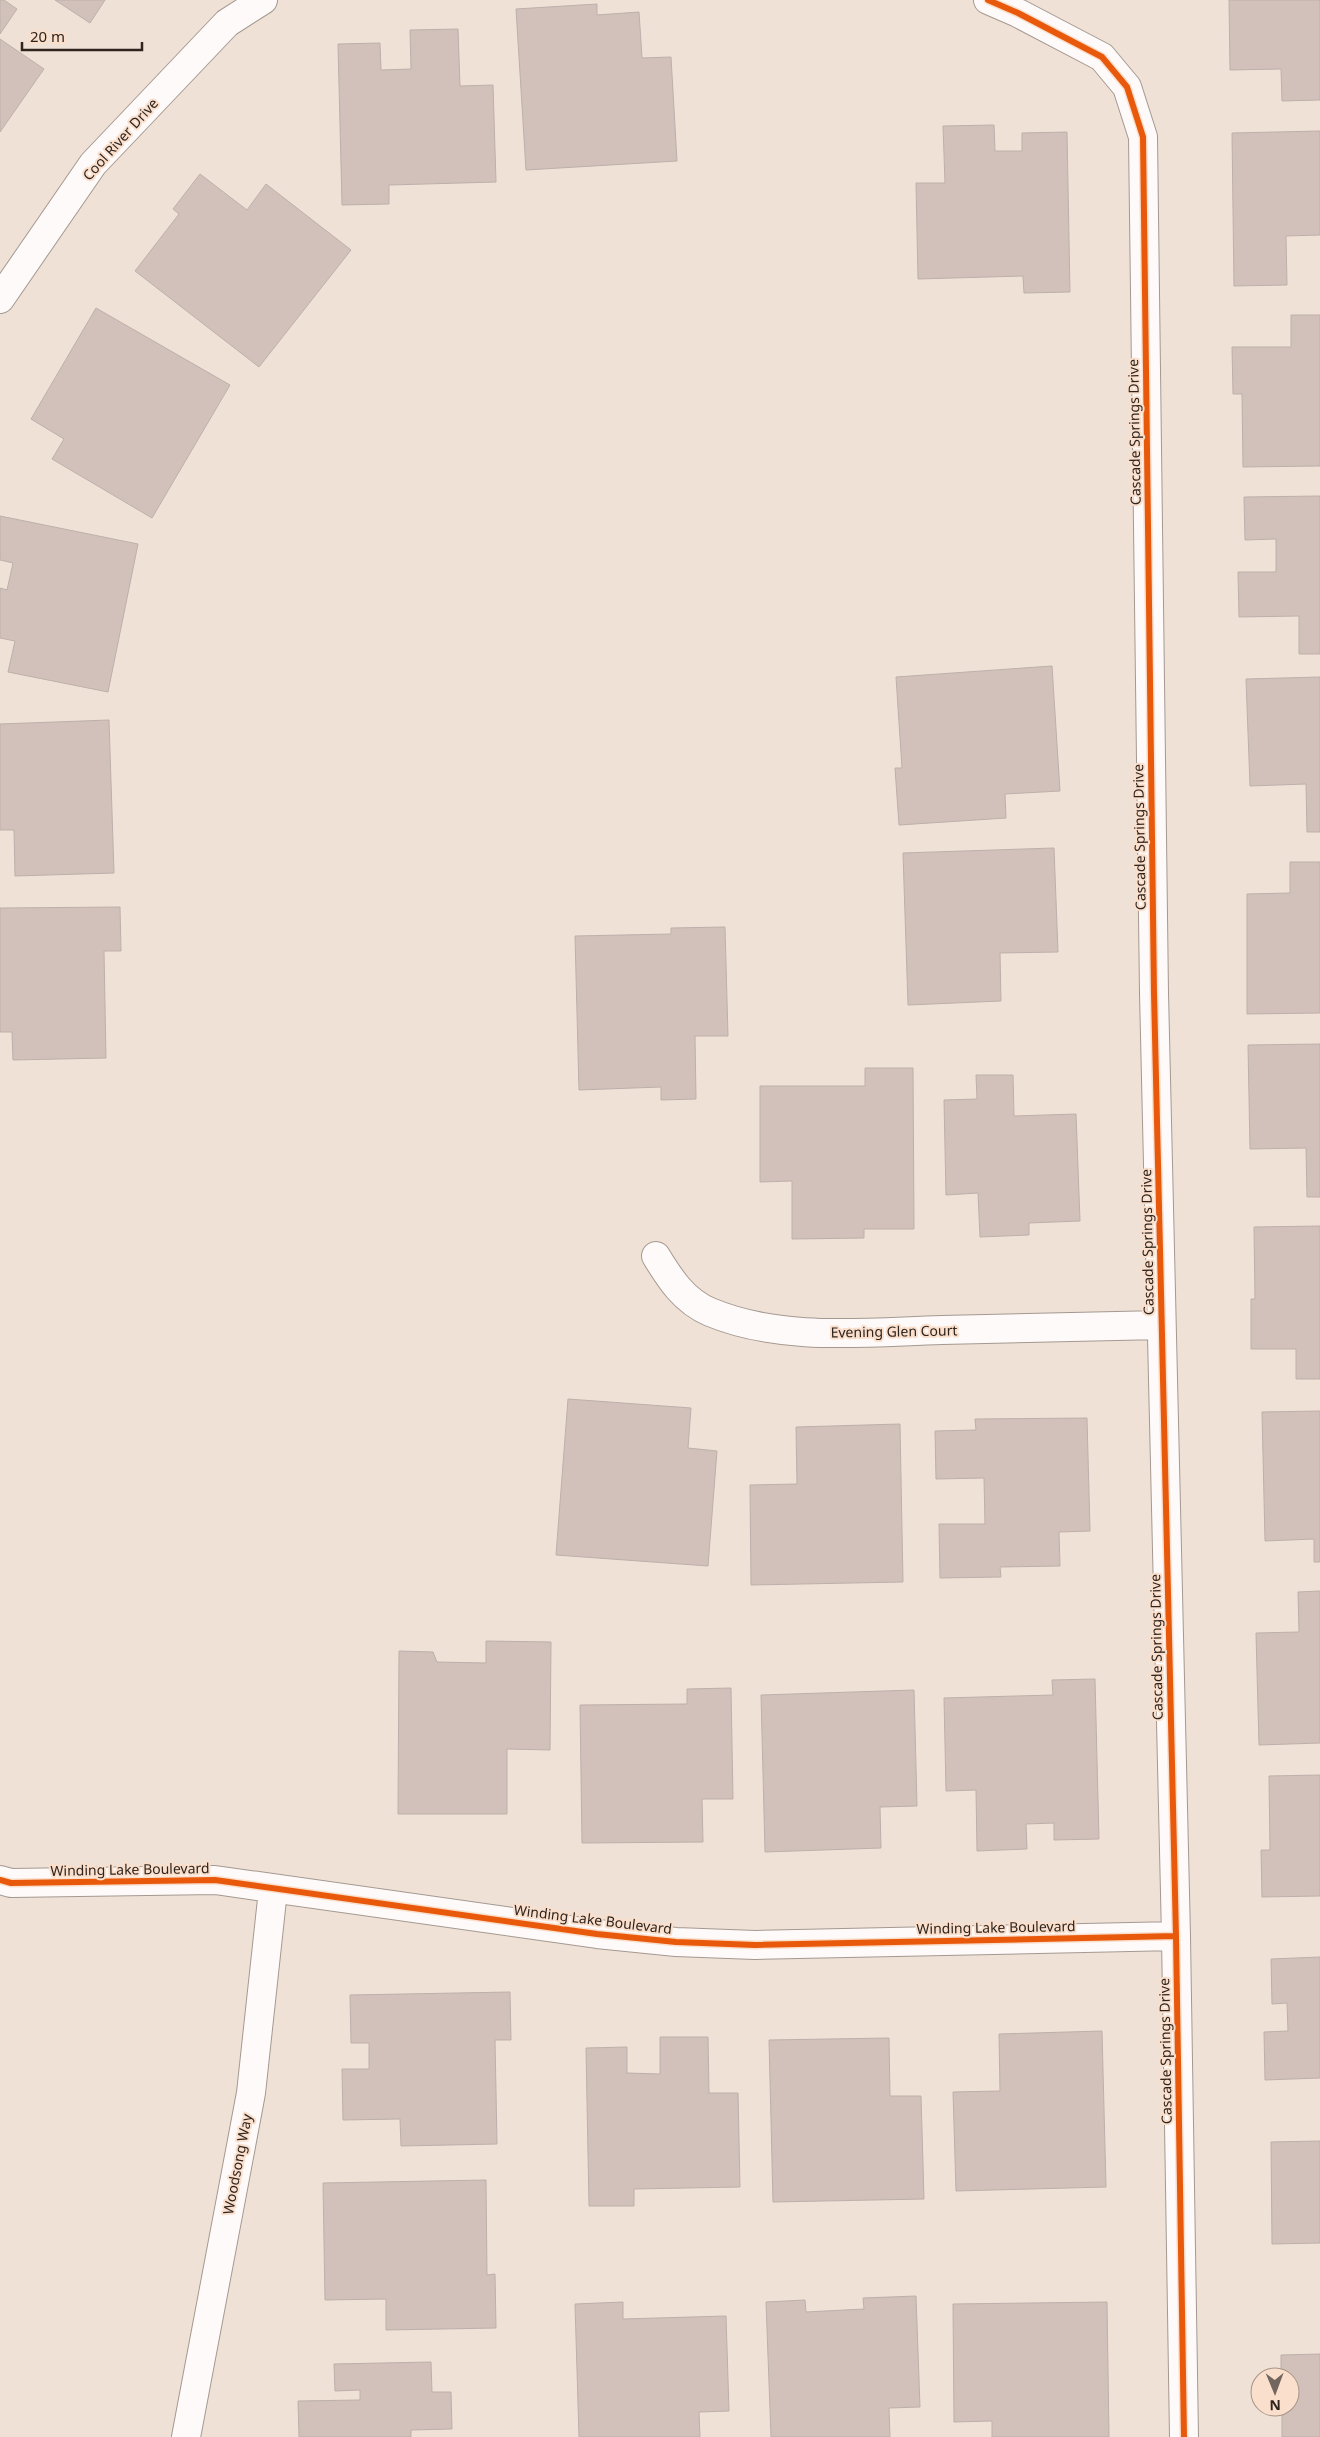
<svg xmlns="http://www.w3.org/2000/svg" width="1320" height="2437" font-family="'Noto Sans',sans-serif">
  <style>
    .building { fill: #d1c1ba; stroke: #bdb0aa }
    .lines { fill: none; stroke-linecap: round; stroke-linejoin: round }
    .minor-casing { stroke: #a49991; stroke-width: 30 }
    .minor { stroke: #fdfaf9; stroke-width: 28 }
    .cycleway-casing { stroke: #fadfcc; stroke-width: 9 }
    .cycleway { stroke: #e8590c; stroke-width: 6 }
    .labels { text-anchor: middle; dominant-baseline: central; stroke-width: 4; stroke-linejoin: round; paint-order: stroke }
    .street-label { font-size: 14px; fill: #2e241d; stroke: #fadfcc }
  </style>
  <rect width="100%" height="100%" fill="#f0e1d6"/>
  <path class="building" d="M0 0H4L17 9 0 34Z
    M55 0H105L90 23Z
    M1229 0H1320V100L1282 101 1281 69 1230 70Z
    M597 4V15L639 12 642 58 671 57 677 161 526 170 516 9Z
    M458 29 460 86 493 85 496 182 389 185V204L342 205 338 44 380 43 381 70 411 69 410 30Z
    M0 39 44 69 0 132Z
    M994 125 995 151H1022V133L1067 132 1070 292 1024 293 1023 276 918 279 916 183H945L943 126Z
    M1320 131V235L1286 236 1287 285 1234 286 1232 133Z
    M200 174 247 210 266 184 351 250 259 367 135 271 179 214 173 209Z
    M96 308 230 385 152 518 52 459 64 439 31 419Z
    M1291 315H1320V466L1243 467 1242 394H1233L1232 347H1291Z
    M1320 496V654H1299V616L1239 617 1238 572H1276V539L1245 540 1244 497Z
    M0 516 138 544 108 692 8 672 15 641 0 638V588L7 590 13 563 0 560Z
    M1052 666 1060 791 1005 794 1006 818 899 825 895 768H902L896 677Z
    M1320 677V832H1307L1306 784 1250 786 1246 679Z
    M109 720 114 873 15 876 14 830H0V724Z
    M1054 848 1058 952 1000 953 1001 1001 908 1005 903 853Z
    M1290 862H1320V1013L1247 1014V894L1290 893Z
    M120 907 121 951H104L106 1058 13 1060 12 1032H0V908Z
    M725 927 728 1036H695L696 1099 661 1100V1087L579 1090 575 936 671 934V928Z
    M1320 1044V1197H1307L1306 1148 1250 1149 1248 1045Z
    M865 1068H913L914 1229H864V1238L792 1239V1181L760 1182V1086H865Z
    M976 1075H1013L1014 1116 1076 1114 1080 1221 1029 1223V1235L980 1237 978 1193 946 1195 944 1100 977 1099Z
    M1320 1226V1379H1296V1349H1251V1299H1255L1254 1227Z
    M568 1399 691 1408 688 1448 717 1451 708 1566 556 1555Z
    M1320 1411V1562H1314V1539L1265 1541 1262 1412Z
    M1087 1418 1090 1531 1059 1532 1060 1566 1000 1567 1001 1577 940 1578 939 1524H985L984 1478 936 1479 935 1431 976 1430 975 1419Z
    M900 1424 903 1582 751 1585 750 1485 797 1484 796 1427Z
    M1320 1591V1743L1259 1745 1256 1633 1299 1632 1298 1592Z
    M486 1641 551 1642 550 1750 507 1749V1814H398L399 1651 433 1652 437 1662 486 1663Z
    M1095 1679 1099 1839 1054 1840V1823L1026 1824 1027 1849 977 1851 976 1790 946 1791 944 1698 1053 1695 1052 1680Z
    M731 1688 733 1799H702L703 1842 582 1843 580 1705 687 1704V1689Z
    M914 1690 917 1806 880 1807 881 1848 765 1852 761 1695Z
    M1320 1775V1896L1262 1897 1261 1850H1270L1269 1776Z
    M1320 1957V2078L1265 2080 1264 2032 1288 2031 1287 2003 1272 2004 1271 1959Z
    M510 1992 511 2040H495L497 2144 401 2146 400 2119 343 2120 342 2069H369V2043H351L350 1995Z
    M1102 2031 1106 2187 956 2191 953 2092 1000 2091 999 2034Z
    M660 2037H708L709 2093H738L740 2187 634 2189V2206H589L586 2048 627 2047V2073L660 2074Z
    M889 2038 890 2096H921L924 2199 773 2202 769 2040Z
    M1320 2141V2243L1272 2244 1271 2142Z
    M486 2180 487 2275 495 2274 496 2328 386 2330V2299L325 2300 323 2183Z
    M916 2296 920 2407 889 2408 890 2437H771L766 2302 805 2300 806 2312 864 2309 863 2298Z
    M623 2302V2319L726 2316 729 2411 699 2412 700 2437H579L575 2304Z
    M1107 2302 1109 2437H992V2421L954 2422 953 2304Z
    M1320 2354V2437H1282V2407H1290V2377H1281V2355Z
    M431 2362 432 2392H451L452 2429 411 2430V2437H299L298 2401 360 2400V2390L335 2391 334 2364Z"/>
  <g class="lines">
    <g class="minor-casing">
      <path id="minor" d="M988 0 1018 13 1102 57 1127 87 1143 137 1154 993 1176 1936 1184 2437
        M0 299 93 164 227 23 263 0
        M656 1256C670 1279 684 1301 710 1312 782 1342 866 1332 942 1330 1015 1328 1088 1326 1161 1325
        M0 1880 11 1883 215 1880 597 1934 676 1942 755 1945 1176 1936
        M186 2437 251 2093 273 1890"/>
    </g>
    <use href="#minor" class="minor"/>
    <g class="cycleway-casing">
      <path id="cycleway" d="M988 0 1018 13 1102 57 1127 87 1143 137 1154 993 1176 1936 1184 2437
        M0 1880 11 1883 215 1880 597 1934 676 1942 755 1945 1176 1936"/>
    </g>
    <use href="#cycleway" class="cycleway"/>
  </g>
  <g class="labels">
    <g class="street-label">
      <text transform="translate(120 139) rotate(-48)">Cool River Drive</text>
      <text transform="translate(1134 432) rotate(-91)">Cascade Springs Drive</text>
      <text transform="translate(1139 837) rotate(-91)">Cascade Springs Drive</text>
      <text transform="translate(1147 1242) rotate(-91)">Cascade Springs Drive</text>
      <text transform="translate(894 1331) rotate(-1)">Evening Glen Court</text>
      <text transform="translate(1156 1647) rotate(-91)">Cascade Springs Drive</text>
      <text transform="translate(130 1869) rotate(-1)">Winding Lake Boulevard</text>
      <text transform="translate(593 1919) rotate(7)">Winding Lake Boulevard</text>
      <text transform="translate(996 1927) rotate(-1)">Winding Lake Boulevard</text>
      <text transform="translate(1165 2051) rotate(-91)">Cascade Springs Drive</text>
      <text transform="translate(237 2164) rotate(-79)">Woodsong Way</text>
    </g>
  </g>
  <g transform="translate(1275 2392) rotate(179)"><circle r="24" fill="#fadfcc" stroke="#a89486"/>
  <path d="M0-4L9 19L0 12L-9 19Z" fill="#72665e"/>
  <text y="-8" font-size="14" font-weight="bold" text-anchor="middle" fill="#2e241d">N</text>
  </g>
  <path d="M22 42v8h120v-8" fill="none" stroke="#2e241d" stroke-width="2.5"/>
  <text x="30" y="42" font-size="15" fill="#2e241d" stroke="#fadfcc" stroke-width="4" paint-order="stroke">20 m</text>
</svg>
